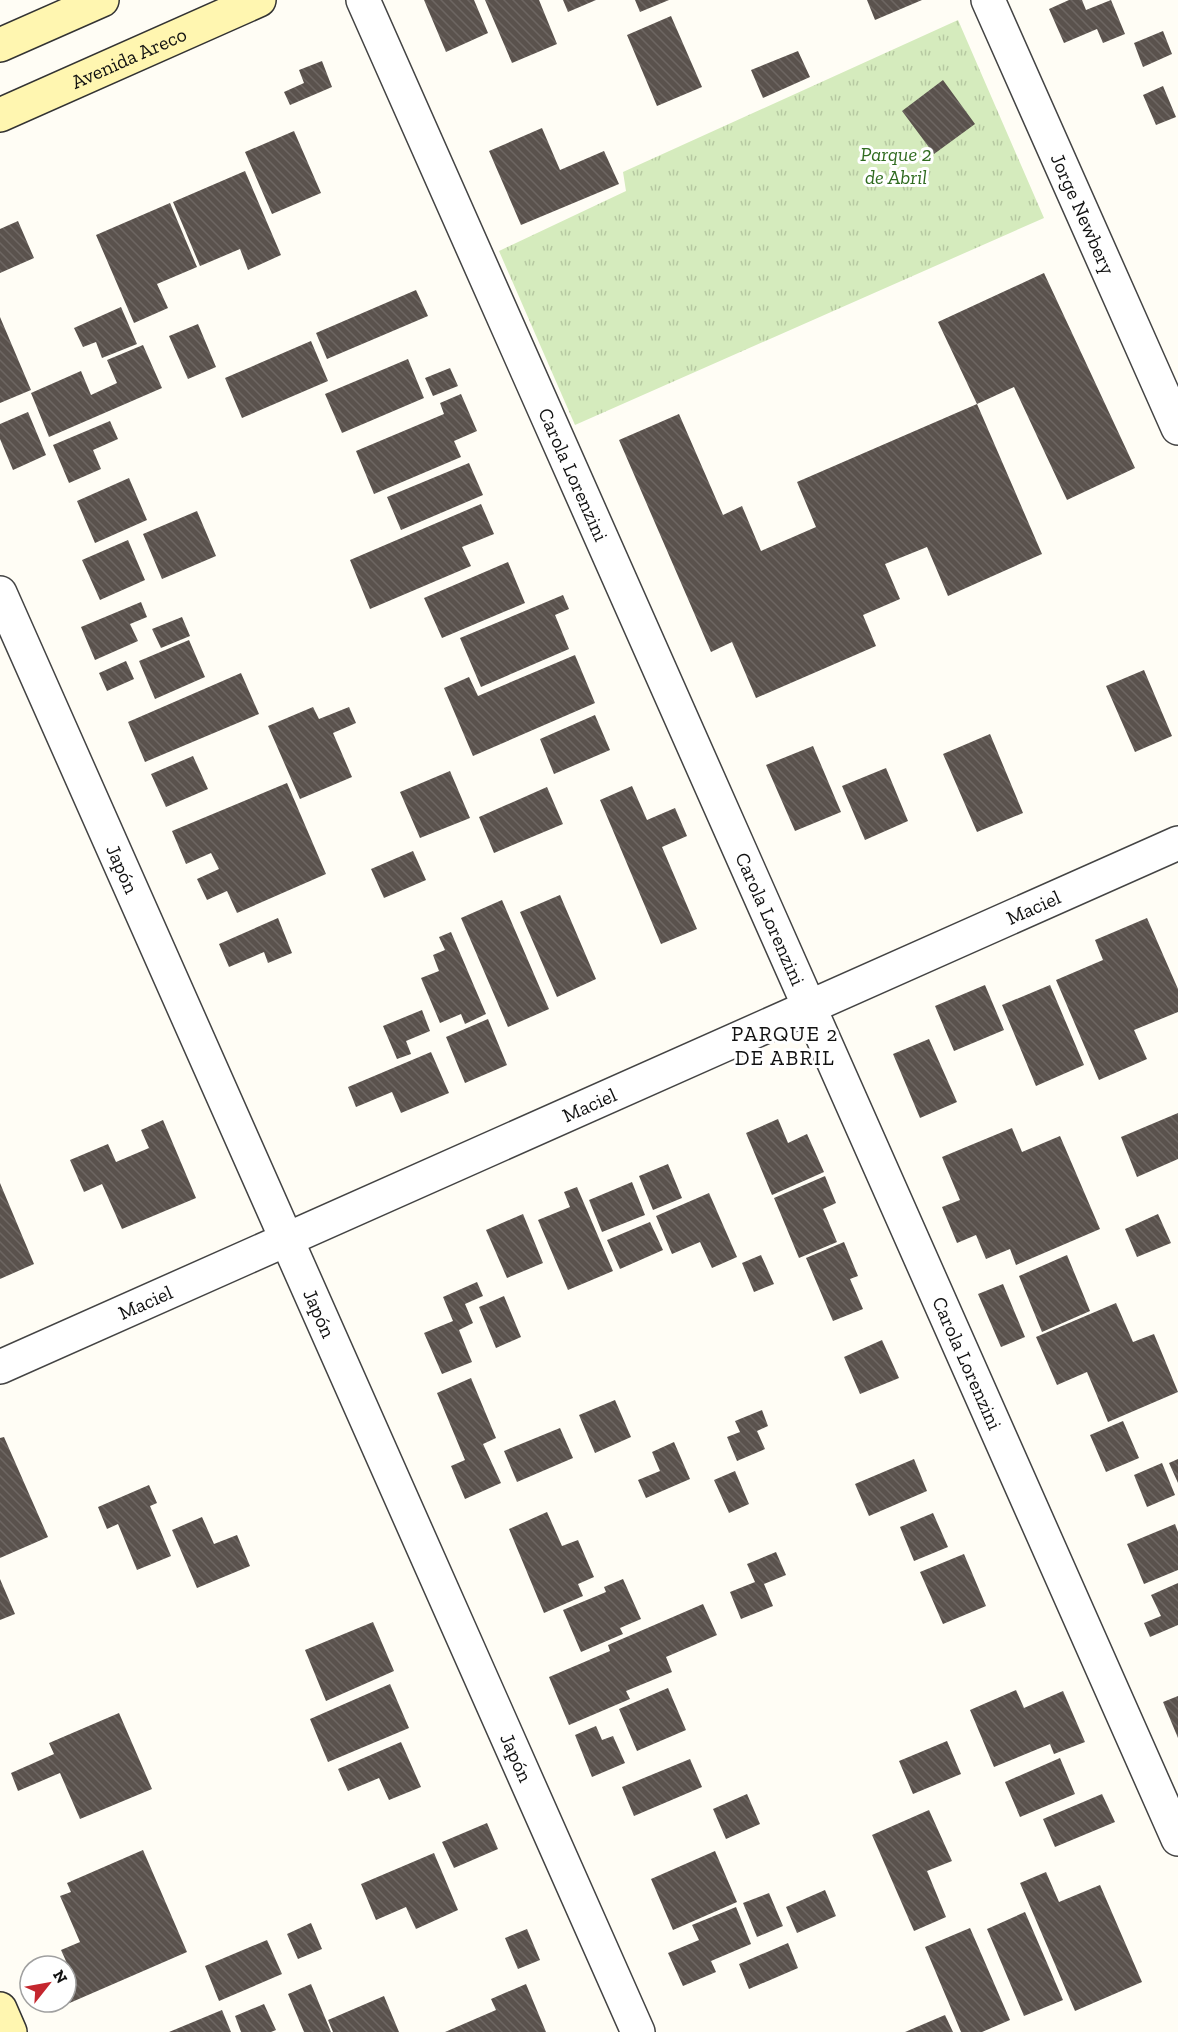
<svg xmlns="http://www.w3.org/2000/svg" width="1178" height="2032" font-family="'Zilla Slab',serif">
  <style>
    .park { fill: url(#park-tufts) }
    .building { fill: url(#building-back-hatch) }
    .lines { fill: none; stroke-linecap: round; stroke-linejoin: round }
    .minor-casing { stroke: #444; stroke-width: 36 }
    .secondary-casing { stroke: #333; stroke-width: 36 }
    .minor { stroke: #fff; stroke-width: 33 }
    .secondary { stroke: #fff6b0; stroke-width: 33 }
    .labels { text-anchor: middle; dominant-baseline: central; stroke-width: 6; stroke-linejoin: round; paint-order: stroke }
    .street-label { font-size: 20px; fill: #111; stroke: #fff }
    .park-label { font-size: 20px; font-style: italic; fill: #2f6b1f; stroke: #fff }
    .neighbourhood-label { font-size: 21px; letter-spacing: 1.5px; fill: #111; stroke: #fff }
  </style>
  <defs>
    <pattern id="park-tufts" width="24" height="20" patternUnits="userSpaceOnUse" patternTransform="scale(1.5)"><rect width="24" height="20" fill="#d5ebbd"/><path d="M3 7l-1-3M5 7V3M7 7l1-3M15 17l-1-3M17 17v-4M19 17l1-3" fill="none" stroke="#b6c8a1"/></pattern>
    <pattern id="building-back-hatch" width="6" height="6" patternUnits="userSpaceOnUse" patternTransform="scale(1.5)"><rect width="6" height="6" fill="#5a524d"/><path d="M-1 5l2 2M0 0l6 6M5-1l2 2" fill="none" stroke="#6d6662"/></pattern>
  </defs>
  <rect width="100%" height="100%" fill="#fffdf5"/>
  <path class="park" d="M958 20 1044 218 575 425 499 251 626 191 623 172Z"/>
  <path class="building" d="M424 0H474L488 33 446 52Z
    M485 0H539L557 44 512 63Z
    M563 0H596L568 12Z
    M635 0H669L640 12Z
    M867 0H922L875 20Z
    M1069 0H1082L1086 10 1111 0 1125 34 1103 43 1097 29 1064 43 1049 9Z
    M671 16 702 87 657 106 627 35Z
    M1163 31 1172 54 1143 67 1134 43Z
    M798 51 810 77 763 98 751 70Z
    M322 61 332 87 290 105 284 92 304 83 299 70Z
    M943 80 975 124 934 154 902 111Z
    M1163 86 1176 117 1156 125 1143 95Z
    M542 128 560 170 604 151 619 184 521 225 489 151Z
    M294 131 321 193 272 214 245 152Z
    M245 171 281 255 248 270 240 249 200 266 173 202Z
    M170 203 197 267 157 284 168 308 134 323 96 235Z
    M18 221 34 258 0 273V229Z
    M1044 273 1135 468 1067 500 1014 387 977 404 938 322Z
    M416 290 428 316 327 359 316 333Z
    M121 307 137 344 102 358 96 342 83 347 74 328Z
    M0 317 31 390 0 403Z
    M198 324 216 367 188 379 169 336Z
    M311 341 328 381 242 418 225 378Z
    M143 345 162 388 49 437 31 393 81 371 91 395 117 383 107 360Z
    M408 359 424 398 342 433 325 394Z
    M450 368 458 386 433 396 425 378Z
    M461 394 477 431 454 441 461 457 374 494 356 451 444 414 440 403Z
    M977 404 1042 554 948 596 927 547 885 564 900 599 863 615 876 646 756 698 732 642 711 652 619 440 679 414 723 515 742 506 761 551 816 527 797 482Z
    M28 412 46 455 13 470 0 439V424Z
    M110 421 118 439 93 450 101 469 69 483 53 445Z
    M469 463 483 495 401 530 387 497Z
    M129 478 147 520 95 543 77 501Z
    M481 504 494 534 462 547 471 566 370 609 350 560Z
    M197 511 216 556 162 579 143 534Z
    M128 540 145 580 100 600 82 560Z
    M508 562 525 603 442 638 424 598Z
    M563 595 569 609 555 615 569 649 481 687 460 638Z
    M141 602 147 617 130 624 138 641 95 660 81 627Z
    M182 617 190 636 161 648 152 629Z
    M189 640 205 677 155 699 139 661Z
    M575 655 595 703 473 756 444 688 469 677 478 696Z
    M126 661 134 679 107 691 99 673Z
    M1144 670 1172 736 1135 752 1106 686Z
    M241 673 259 714 145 762 128 722Z
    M313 707 319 719 349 707 356 723 333 733 352 777 300 799 268 726Z
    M595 715 610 750 554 774 540 739Z
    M990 734 1023 813 977 832 943 754Z
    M813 746 841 812 795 831 766 765Z
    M193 756 208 789 166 807 151 774Z
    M886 768 908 821 865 840 842 786Z
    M450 771 470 818 420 838 400 792Z
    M287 783 326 874 237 913 227 891 207 900 197 879 219 869 211 853 186 864 172 831Z
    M632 786 647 820 675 808 687 836 662 847 697 929 661 944 600 800Z
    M547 787 563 824 494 853 479 817Z
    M413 851 426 880 384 898 371 869Z
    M560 895 596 979 557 997 520 912Z
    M502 900 549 1009 508 1027 461 918Z
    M278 918 292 953 268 963 264 952 229 967 219 944Z
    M1147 918 1178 989V1012L1134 1030 1147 1059 1099 1080 1056 980 1103 960 1095 940Z
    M451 932 486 1014 465 1024 461 1014 440 1023 421 978 439 971 433 955 445 950 439 937Z
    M985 985 1004 1030 954 1051 935 1006Z
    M1050 985 1084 1065 1036 1086 1002 1005Z
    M422 1010 430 1031 406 1041 411 1054 397 1059 383 1026Z
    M488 1019 507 1065 465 1083 446 1037Z
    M929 1039 957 1102 920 1118 893 1054Z
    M431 1052 449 1093 401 1113 392 1092 356 1107 348 1087Z
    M1178 1113V1159L1137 1177 1121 1137Z
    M778 1119 788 1143 807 1134 824 1172 772 1195 746 1133Z
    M163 1120 196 1198 122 1229 102 1184 84 1192 70 1160 108 1144 116 1162 149 1148 141 1130Z
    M1012 1128 1022 1152 1060 1136 1100 1229 1016 1265 1010 1249 986 1259 976 1235 957 1243 942 1207 960 1200 942 1157Z
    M668 1164 682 1198 653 1210 639 1176Z
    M825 1176 836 1203 823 1209 837 1242 799 1258 774 1198Z
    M632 1182 645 1215 602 1232 589 1200Z
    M0 1183 34 1264 0 1279Z
    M577 1187 613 1271 568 1290 538 1220 570 1207 564 1192Z
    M709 1193 737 1257 712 1268 700 1242 672 1254 656 1216Z
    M523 1214 543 1263 507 1278 486 1230Z
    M1158 1214 1171 1243 1137 1257 1125 1229Z
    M650 1222 663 1250 620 1269 607 1240Z
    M844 1242 858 1276 850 1279 863 1309 833 1321 806 1258Z
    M761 1255 774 1284 754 1292 742 1263Z
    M1067 1255 1090 1311 1042 1332 1019 1276Z
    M477 1282 483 1296 465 1304 473 1323 459 1330 472 1362 442 1374 424 1333 453 1321 443 1297Z
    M1003 1284 1025 1337 1001 1347 978 1294Z
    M504 1296 521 1337 496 1348 479 1307Z
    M1116 1303 1133 1342 1154 1334 1178 1392 1108 1422 1087 1372 1057 1385 1036 1337Z
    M882 1340 899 1378 860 1394 844 1357Z
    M471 1378 496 1438 483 1444 501 1483 465 1499 451 1466 465 1460 437 1393Z
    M615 1400 631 1437 595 1453 579 1415Z
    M762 1410 768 1426 757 1431 765 1449 737 1461 727 1437 740 1432 735 1421Z
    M1123 1421 1139 1458 1106 1472 1090 1435Z
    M560 1428 573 1458 517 1482 504 1451Z
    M4 1437 48 1537 0 1558V1438Z
    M674 1442 690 1479 646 1498 638 1480 660 1471 652 1452Z
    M914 1459 927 1491 869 1516 855 1484Z
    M1178 1459V1483L1169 1463Z
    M1162 1463 1175 1495 1147 1507 1134 1475Z
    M735 1471 749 1504 729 1513 714 1480Z
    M149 1485 157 1503 150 1506 171 1556 137 1570 118 1524 107 1529 98 1507Z
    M547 1512 562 1546 578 1540 594 1577 578 1584 583 1596 544 1613 509 1529Z
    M933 1513 948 1547 914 1561 900 1527Z
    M202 1517 214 1544 237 1535 250 1566 197 1588 172 1530Z
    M1175 1524 1178 1532V1570L1144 1584 1127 1544Z
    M776 1552 786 1575 764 1584 773 1606 741 1619 730 1592 755 1582 747 1564Z
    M964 1554 986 1606 943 1624 920 1572Z
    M0 1579 15 1614 0 1620Z
    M623 1579 641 1619 620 1628 623 1634 581 1652 563 1610 606 1592 604 1587Z
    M1178 1583V1625L1150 1637 1144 1623 1161 1616 1151 1595Z
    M703 1604 717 1635 666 1657 672 1672 626 1691 630 1699 569 1725 549 1677 610 1651 608 1645Z
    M373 1622 394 1671 326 1701 305 1650Z
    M390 1684 409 1728 328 1762 310 1719Z
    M668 1688 686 1730 637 1751 619 1709Z
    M1016 1690 1024 1708 1063 1691 1085 1742 1054 1754 1050 1744 994 1767 970 1710Z
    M1178 1696V1738L1163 1702Z
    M119 1713 152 1789 80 1819 60 1773 18 1791 11 1773 54 1754 49 1743Z
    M596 1726 602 1740 613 1736 625 1763 592 1777 575 1735Z
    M947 1741 961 1774 913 1794 899 1761Z
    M401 1742 421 1787 389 1800 379 1778 348 1791 338 1769Z
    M1060 1758 1075 1794 1020 1817 1005 1782Z
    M690 1759 702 1787 634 1816 622 1787Z
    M747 1794 760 1824 726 1839 713 1809Z
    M1102 1794 1115 1822 1055 1847 1043 1819Z
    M929 1810 952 1861 927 1871 946 1917 914 1931 872 1835Z
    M487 1823 498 1849 454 1868 442 1842Z
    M143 1850 187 1952 65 2005 66 1972 70 1970 61 1950 80 1942 60 1896 71 1892 67 1883Z
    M715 1851 737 1902 673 1930 651 1879Z
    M434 1853 458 1910 416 1929 406 1907 376 1920 361 1884Z
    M1046 1872 1059 1902 1100 1885 1142 1982 1075 2011 1020 1883Z
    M825 1890 836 1916 797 1933 786 1907Z
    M769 1893 783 1926 757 1937 743 1903Z
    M736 1907 751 1944 711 1961 716 1972 683 1986 668 1953 699 1940 692 1925Z
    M1025 1912 1063 2000 1024 2016 987 1929Z
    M311 1923 322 1949 298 1959 287 1934Z
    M970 1928 1010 2020 982 2032H961L925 1947Z
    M527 1929 540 1960 518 1969 505 1938Z
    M267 1940 282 1974 219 2001 205 1966Z
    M788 1943 798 1968 749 1989 739 1964Z
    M311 1984 331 2032H304L288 1994Z
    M526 1984 546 2032H445L496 2010 491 1999Z
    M384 1996 399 2032H333L328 2020Z
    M264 2004 276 2030 271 2032H241L235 2016Z
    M222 2010 231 2032H169Z
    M945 2015 953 2032H905Z"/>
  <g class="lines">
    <g class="minor-casing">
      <g id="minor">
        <path id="s1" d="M363 0 1178 1839"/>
        <path id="s2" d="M988 0 1178 428"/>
        <path id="s3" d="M0 593 638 2032"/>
        <path id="s4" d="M0 1367 1178 843"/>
      </g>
    </g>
    <g class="secondary-casing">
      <g id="secondary">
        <path d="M0 45 102 0"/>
        <path id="s5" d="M0 115 259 0"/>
        <path d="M0 2009 10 2032"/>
      </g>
    </g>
    <use href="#minor" class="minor"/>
    <use href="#secondary" class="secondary"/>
  </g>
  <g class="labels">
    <g class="street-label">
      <text stroke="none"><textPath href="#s5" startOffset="141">Avenida Areco</textPath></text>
      <text stroke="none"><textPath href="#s2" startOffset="234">Jorge Newbery</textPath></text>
      <text stroke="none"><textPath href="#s1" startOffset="519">Carola Lorenzini</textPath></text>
      <text stroke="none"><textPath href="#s3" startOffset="302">Japón</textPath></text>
      <text stroke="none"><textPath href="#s4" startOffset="1131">Maciel</textPath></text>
      <text stroke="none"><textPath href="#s1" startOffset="1005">Carola Lorenzini</textPath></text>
      <text stroke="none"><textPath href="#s4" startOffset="645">Maciel</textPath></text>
      <text stroke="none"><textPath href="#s4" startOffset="159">Maciel</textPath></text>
      <text stroke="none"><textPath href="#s3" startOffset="788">Japón</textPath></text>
      <text stroke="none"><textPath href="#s1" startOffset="1491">Carola Lorenzini</textPath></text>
      <text stroke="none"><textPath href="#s3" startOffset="1274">Japón</textPath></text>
    </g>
    <g class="park-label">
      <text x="896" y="154">Parque 2<tspan x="896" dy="23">de Abril</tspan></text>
    </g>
    <g class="neighbourhood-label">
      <text x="785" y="1033">PARQUE 2<tspan x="785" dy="24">DE ABRIL</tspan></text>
    </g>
  </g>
  <g transform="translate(48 1984) rotate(59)"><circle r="28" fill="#ffffff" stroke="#a0a0a0" stroke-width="1.5"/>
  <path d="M0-4.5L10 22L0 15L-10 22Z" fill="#c4262e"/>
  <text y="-9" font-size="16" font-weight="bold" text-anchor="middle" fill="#111111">N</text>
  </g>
</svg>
